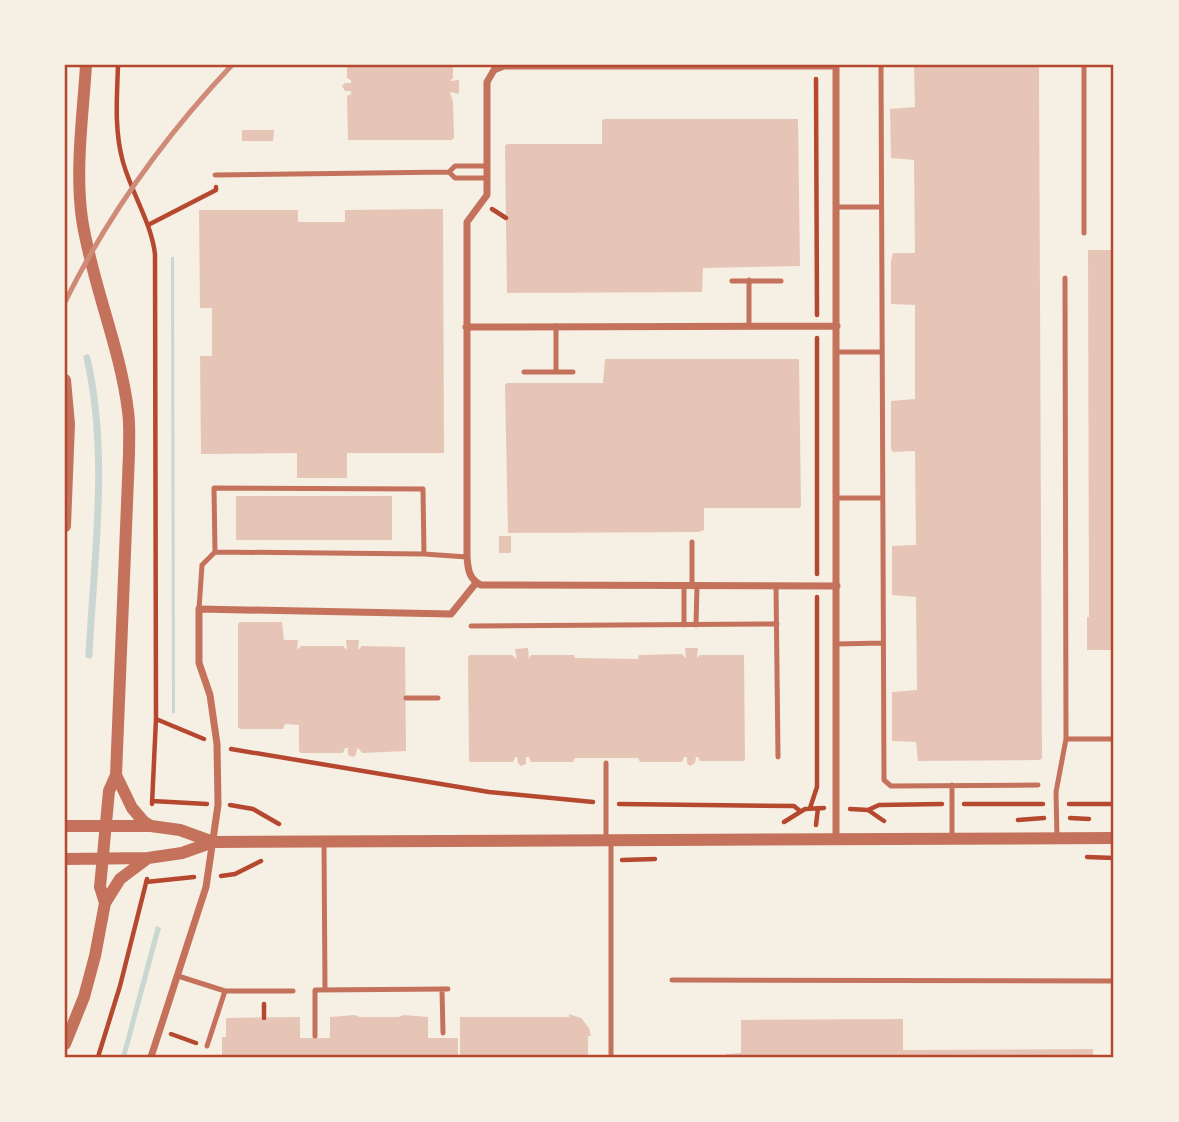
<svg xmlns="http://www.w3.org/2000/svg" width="1179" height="1122" font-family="'Golos Text',sans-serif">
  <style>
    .water { fill: #c9d6d2 }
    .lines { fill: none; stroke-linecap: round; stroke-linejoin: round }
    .stream { stroke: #c9d6d2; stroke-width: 7 }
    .building { fill: #e6c5b7 }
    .path { stroke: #b5482f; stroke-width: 4.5 }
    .service { stroke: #c5725c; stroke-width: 5 }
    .minor { stroke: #c5725c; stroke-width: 7 }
    .tertiary { stroke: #c5725c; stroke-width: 12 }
    .rail { stroke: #cf8b77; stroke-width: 5 }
    .neatline { fill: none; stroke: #b5482f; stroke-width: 2.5 }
  </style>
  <rect width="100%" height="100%" fill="#f6efe4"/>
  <path class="water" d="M171 257H174L175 713H172Z
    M156 926 161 928 126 1057H121Z"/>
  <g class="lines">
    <path class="stream" d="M87 358C109 454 94 557 89 655"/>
  </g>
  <path class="building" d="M347 65H453V78L450 81 459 80V94L450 92 453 102 454 138 452 140H348L347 96 351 94V91H345L342 86 345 83H351V80L347 78Z
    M914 65H1039L1042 758 1040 760 918 761 916 742 892 741V692L917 690 916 597 892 595V546L916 545 915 451 893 452 891 449V401L915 399V305L891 304V261L893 253H915L914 160 891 158 890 109 915 107Z
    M604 119H798L800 266 703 268 702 292 507 293 505 146 507 144H602V121Z
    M242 130H274L273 141H242Z
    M443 209 444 453H347V478H297V453L201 454 200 356H212V308H200L199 210H298V222H345V210Z
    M1088 250H1114V650H1087V617H1089Z
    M605 359H799L801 506 799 508H704V530L699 532 508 533 505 385 507 383H603Z
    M236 496H392V540H236Z
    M499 536H511V553H499Z
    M240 622H282L284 640H298L297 650 301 646H343L347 650 346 640H359L358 650 362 646 405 647 406 751 362 753 359 749 357 748 356 755 353 757 348 755V748H345L343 753H301L299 751V725L285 724 283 729H240L238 727V624Z
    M528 648 529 659 531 655H574L575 658 638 659 639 655 682 654 686 658 685 648H698L697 658 700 655H743L744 656 745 759 743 761H700L698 757H696L695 763 690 766 687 763V757H684L682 762H640L638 758H575L573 762H531L529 757H526V764L521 766 518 763 517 757H515L513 762H470L469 760 468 657 470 655H512L517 659 515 649Z
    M569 1014 581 1018 589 1028 591 1036H588V1057H460V1017H569Z
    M355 1015 360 1017H398L404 1015 428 1017V1038H458V1057H214V1055H222V1037H226V1018L300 1017V1038H330V1017Z
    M903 1019V1050L1093 1049V1057H726V1054L741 1053V1020Z"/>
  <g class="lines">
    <path class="path" d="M118 65C117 97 114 130 123 162 132 194 151 222 155 254L156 719 152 804
      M816 79 817 315
      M492 209 506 218
      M148 225 216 190V187
      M817 338V574
      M156 719 204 739
      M231 749 489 792 593 802
      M152 801 207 804
      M619 804 794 806 800 811
      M964 804H1043
      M1069 804H1114
      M230 805 253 809 279 824
      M810 808 817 787V597
      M850 809 868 810 879 805 942 804
      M868 810 884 821
      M1070 818 1089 819
      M1018 820 1044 818
      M784 822 805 809 824 808
      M816 825 818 808
      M1087 857 1114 858
      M622 860 655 859
      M221 876 235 874 261 861
      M146 882 194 877
      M264 1004V1018
      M171 1034 196 1043
      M98 1057 120 986 147 879"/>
    <path class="service" d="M881 65 884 780 891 786 1038 785
      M449 172 455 178H487
      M215 175 449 172 455 166H487
      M836 207H881
      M1084 233V65
      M749 280V326
      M732 281H781
      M556 326V372
      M837 352H882
      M524 372H573
      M836 498H882
      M215 552 214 488 423 489 424 554
      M692 586V542
      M776 586 778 757
      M199 609 202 565 215 552 424 554 467 557
      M684 625V586
      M696 625 697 586
      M471 626 777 624
      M836 644 883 643
      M406 698H438
      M1066 739H1114
      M952 838V785
      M1057 838 1056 792 1066 739 1065 278
      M606 840V763
      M611 840V1057
      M324 843 325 990
      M178 976 225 991H293
      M672 980 1114 981
      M442 989 443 1033
      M315 1036V990L448 989
      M207 1046 225 991"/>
    <path class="minor" d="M836 65V839
      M836 66H504L494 70 487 82V195L467 222V557C468 570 469 579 481 585L837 586
      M466 327 837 326
      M151 1057 206 887 218 805 217 744 210 695 199 663V609L451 614 476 583"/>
    <path class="tertiary" d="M65 380 69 424 65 526
      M116 775 132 808 144 822 151 826 180 830 213 842 1114 838
      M65 826H151
      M65 859 148 858 182 853 213 842
      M105 903 120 879 148 858
      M65 1044 84 997 95 956 105 903 100 887 109 791 116 775 129 454C129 440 130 425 128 411 120 346 92 284 82 219 75 169 83 115 86 65"/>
    <path class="rail" d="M65 302C108 215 165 136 232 65"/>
  </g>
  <rect width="1179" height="1122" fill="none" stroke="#f6efe4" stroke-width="133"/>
  <rect x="66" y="66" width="1046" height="990" class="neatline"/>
</svg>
